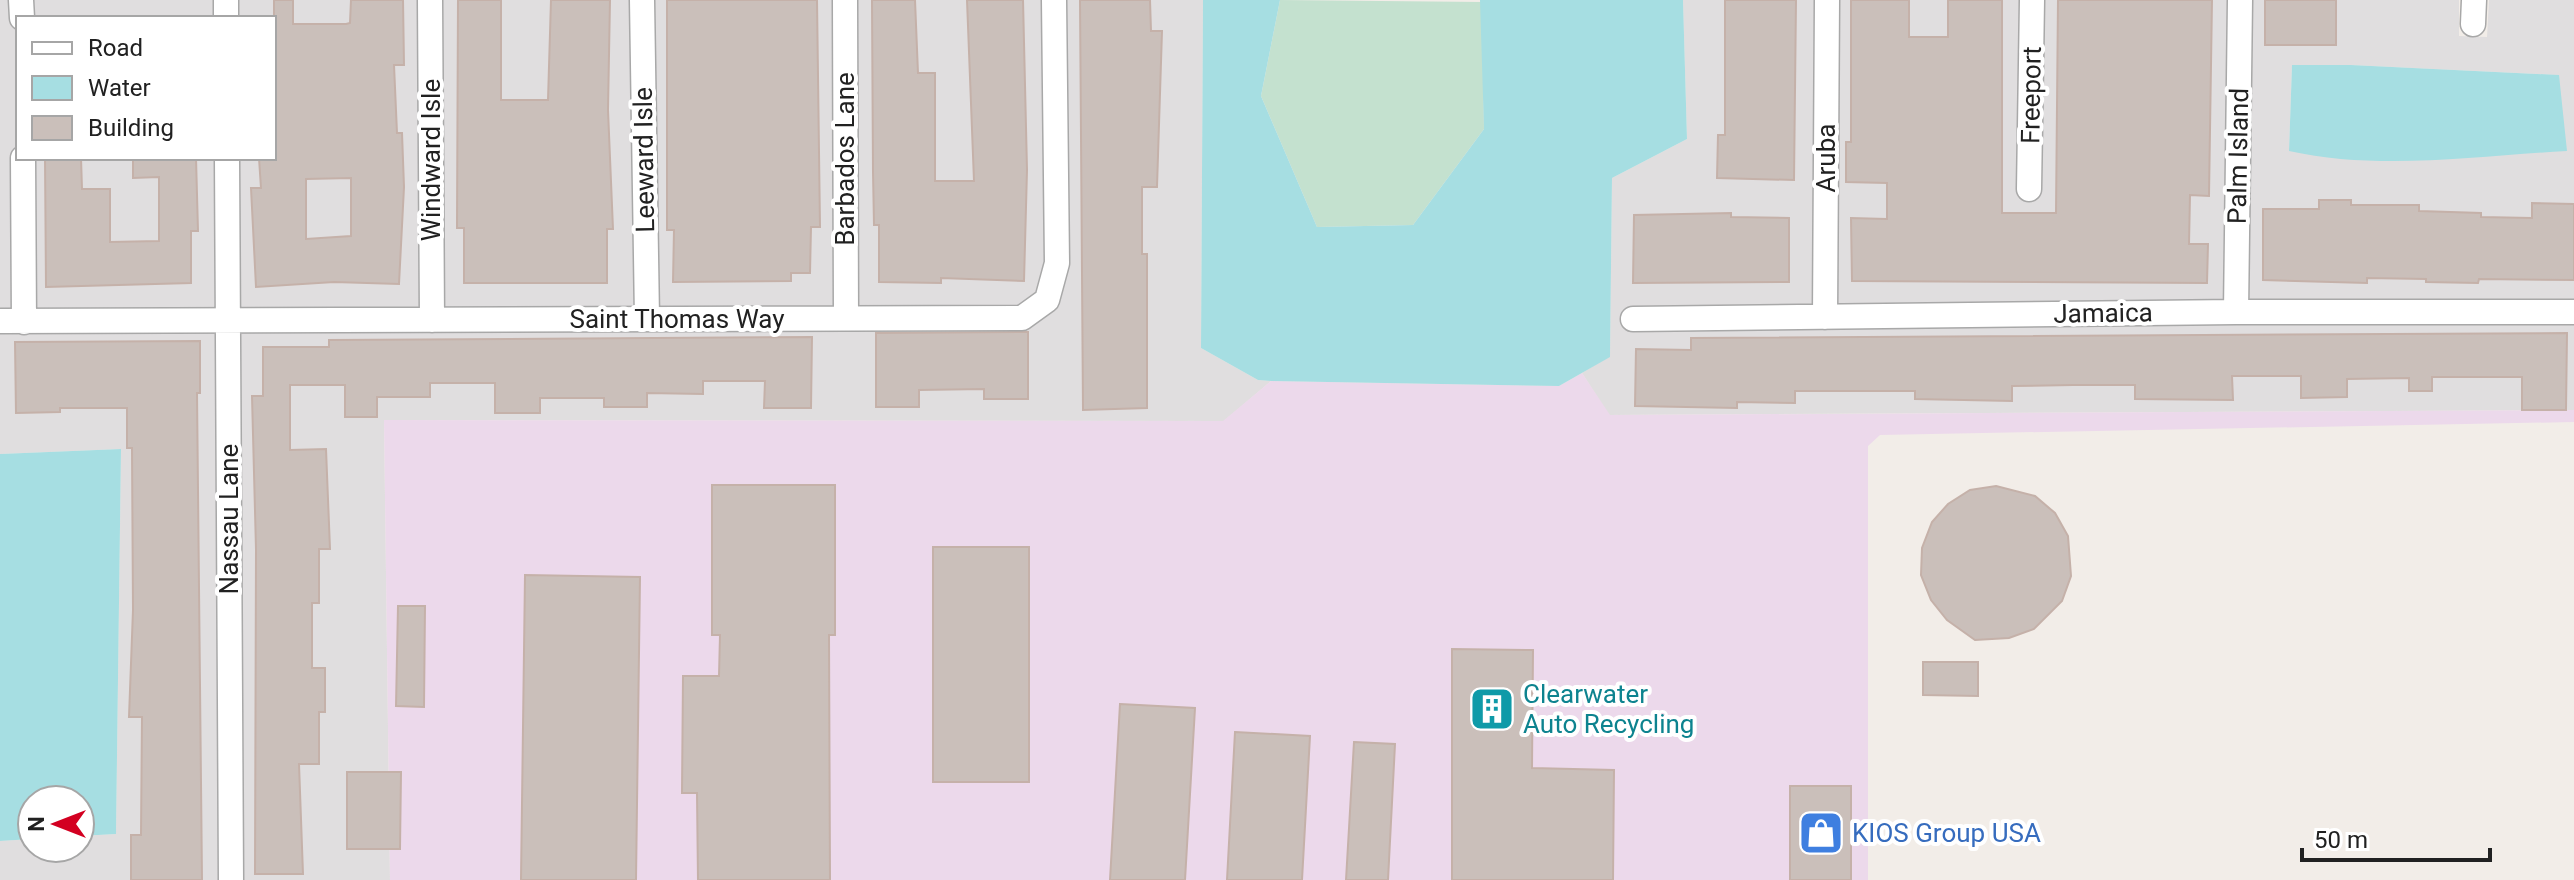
<svg xmlns="http://www.w3.org/2000/svg" width="2574" height="880" font-family="Roboto,sans-serif">
  <style>
    .residential { fill: #e0dedf; fill-rule: evenodd }
    .industrial { fill: #ecd9eb }
    .wetland { fill: #c4e1cf }
    .water { fill: #a6dee2 }
    .building { fill: #cabfba; stroke: #c5b1a9; stroke-width: 2; fill-rule: evenodd }
    .lines { fill: none; stroke-linecap: round; stroke-linejoin: round }
    .minor-casing { stroke: #a8a8a8; stroke-width: 27 }
    .minor { stroke: #fff; stroke-width: 24 }
    .labels { text-anchor: middle; dominant-baseline: central; stroke-width: 8; stroke-linejoin: round; paint-order: stroke }
    .street-label { font-size: 26px; fill: #212121; stroke: #fff }
    .culture-label { font-size: 26px; fill: #0d838f; stroke: #fff; text-anchor: start }
    .shop-label { font-size: 26px; fill: #366cbe; stroke: #fff; text-anchor: start }
  </style>
  <rect width="100%" height="100%" fill="#f2ede8"/>
  <path class="residential" d="M0 0H1203L1201 348 1258 380 1271 381 1224 421 384 420 390 880H0V841L32 839V848H80V836L116 834 121 449 0 454ZM18 18H274V158H18Z
    M1683 0H2459V36L2487 37 2489 0H2574V410L1609 415 1582 373 1610 356 1612 178 1687 139ZM2292 65H2351L2558 75 2289 151Z"/>
  <path class="industrial" d="M1582 373 1610 415 2574 410V422L1880 435 1868 446V880H390L384 420 1223 421 1271 381 1559 386Z"/>
  <path class="wetland" d="M1280 0 1482 2 1484 129 1413 225 1317 227 1261 96Z"/>
  <path class="water" d="M1203 0H1280L1261 96 1317 227 1413 225 1484 129 1480 0H1683L1687 139 1612 178 1610 357 1559 386 1271 381 1258 380 1201 348Z
    M2292 65H2351L2559 75 2567 151C2476 156 2379 171 2289 151Z
    M121 449 116 834 80 836V800H32V839L0 841V454Z"/>
  <path class="building" d="M274 0H293V24H346L350 23 351 0H403L404 65H394L397 133H402L404 187 399 284 334 282 256 287 251 188H261L259 158H274ZM351 178V236L306 239V179Z
    M458 0H501V100H548L551 0H610L608 110 613 229H607V283H464V228H457Z
    M667 0H817L820 227H811L810 273H791V281L673 282 674 230H667Z
    M872 0H915L918 73H935V181H974L967 0H1023L1027 170 1024 281 941 278V283L879 282V225H874L873 172Z
    M1080 0H1150L1151 31H1162L1157 187H1142V254H1147V408L1083 410Z
    M1725 0H1796L1794 180 1717 178 1718 135H1725Z
    M1851 0H1909V37H1948V0H2002V213H2056L2058 0H2212L2209 196 2190 195 2189 244H2208L2207 283 1852 281 1851 218 1887 219V183L1846 182V142H1851Z
    M2265 0H2336V45H2265Z
    M45 158H81L82 189H110V242L159 241V177L133 178V158H196L198 231H191V283L46 287Z
    M2319 200H2351V205H2419V211L2481 213V217L2532 218V203L2574 204V280L2479 279 2478 283 2426 282V279L2367 278V283L2263 280V209H2319Z
    M1731 213V217L1789 218V282L1633 283 1634 215Z
    M1028 332V399H984V389L919 390V407H876V333Z
    M2567 333 2566 410H2522V377H2432V391H2409V378L2347 379V397L2301 398V376H2232L2233 400 2135 399V385H2073L2012 386V401L1915 399V391H1795V403L1737 402V408L1635 406 1636 349 1691 350V338Z
    M812 337 811 408H764L765 381H703V394L647 393V407H604V398H540V413H495V383H430V397H377V417H345V385H290V450L326 449 330 549H319V603H312V668H325V712H319V764H299L303 874H255L256 549 252 396H263V347H329V340Z
    M200 341V393H197L202 880H131V835H141L142 717H129L133 610 132 448H127V408H60V412L16 413 15 342Z
    M712 485H835V635H829L830 880H698L697 793H682L683 676H719L720 635H712Z
    M1996 486 2035 496 2055 513 2068 536 2071 576 2062 601 2034 629 2009 638 1975 640 1947 620 1931 600 1921 575 1922 548 1932 522 1948 504 1970 490Z
    M933 547H1029V782H933Z
    M525 575 640 577 636 880H521Z
    M398 606H425L424 707 396 706Z
    M1452 649 1533 650 1532 768 1614 770 1613 880H1452Z
    M1923 662H1978V696L1923 695Z
    M1120 704 1195 708 1185 880H1110Z
    M1235 732 1310 736 1302 880H1227Z
    M1354 742 1395 744 1388 880H1346Z
    M347 772H401L400 849H347Z
    M1790 786H1851V880H1790Z"/>
  <g class="lines">
    <g class="minor-casing">
      <path id="minor" d="M21 0 22 18
        M226 0V18
        M430 0 432 320
        M642 0 647 319
        M845 0 846 318
        M2473 24 2474 0
        M23 158 24 322
        M227 158 231 880
        M2029 189 2032 0
        M2236 312 2240 0
        M1825 317 1827 0
        M1633 319 2236 312H2574
        M0 321 1022 318 1047 300 1057 263 1054 0"/>
    </g>
    <use href="#minor" class="minor"/>
  </g>
  <defs>
    <g id="building-square" transform="scale(2.3)"><rect x="-9" y="-9" width="18" height="18" rx="4" fill="#0f9aa8" stroke="#fff"/><path d="M-4-6H4V6H1V3H-1V6H-4ZM-2.5-4.3h1.7v1.8h-1.7ZM.8-4.3h1.7v1.8H.8ZM-2.5-1h1.7V.8h-1.7ZM.8-1h1.7V.8H.8Z" fill="#fff"/></g>
    <g id="shop-square" transform="scale(2.3)"><rect x="-9" y="-9" width="18" height="18" rx="4" fill="#3f7fe0" stroke="#fff"/><path d="M-5-2.5h2.3a2.7 3.5 0 0 1 5.4 0H5L5.5 6h-11ZM-1.5-2.5h3a1.5 2.3 0 0 0-3 0Z" fill="#fff"/></g>
  </defs>
  <g fill-rule="evenodd">
    <use href="#building-square" x="1492" y="709"/>
    <use href="#shop-square" x="1821" y="833"/>
  </g>
  <g class="labels">
    <g class="street-label">
      <text transform="translate(2031 95) rotate(-89)">Freeport</text>
      <text transform="translate(2238 156) rotate(-89)">Palm Island</text>
      <text transform="translate(1826 158) rotate(-90)">Aruba</text>
      <text transform="translate(845 159) rotate(-90)">Barbados Lane</text>
      <text transform="translate(431 160) rotate(-90)">Windward Isle</text>
      <text transform="translate(644 160) rotate(-91)">Leeward Isle</text>
      <text transform="translate(2103 313) rotate(-1)">Jamaica</text>
      <text x="677" y="319">Saint Thomas Way</text>
      <text transform="translate(229 519) rotate(-90)">Nassau Lane</text>
    </g>
    <g class="culture-label">
      <text x="1523" y="694">Clearwater<tspan x="1523" dy="30">Auto Recycling</tspan></text>
    </g>
    <g class="shop-label">
      <text x="1852" y="833">KIOS Group USA</text>
    </g>
  </g>
  <rect x="16" y="16" width="260" height="144" fill="#ffffff" stroke="#a6a6a6" stroke-width="2"/>
  <rect x="32" y="42" width="40" height="12" fill="#ffffff" stroke="#a6a6a6" stroke-width="2"/>
  <text x="88" y="56" font-size="24" fill="#212121">Road</text>
  <rect x="32" y="76" width="40" height="24" fill="#a6dee2" stroke="#a6a6a6" stroke-width="2"/>
  <text x="88" y="96" font-size="24" fill="#212121">Water</text>
  <rect x="32" y="116" width="40" height="24" fill="#cabfba" stroke="#a6a6a6" stroke-width="2"/>
  <text x="88" y="136" font-size="24" fill="#212121">Building</text>
  <g transform="translate(56 824) rotate(270)"><circle r="38" fill="#ffffff" stroke="#a6a6a6" stroke-width="2"/>
  <path d="M0-6L14 30L0 20L-14 30Z" fill="#d30021"/>
  <text y="-12" font-size="22" font-weight="bold" text-anchor="middle" fill="#212121">N</text>
  </g>
  <path d="M2302 848v12h188v-12" fill="none" stroke="#212121" stroke-width="4"/>
  <text x="2314" y="848" font-size="24" fill="#212121" stroke="#ffffff" stroke-width="6" paint-order="stroke">50 m</text>
</svg>
